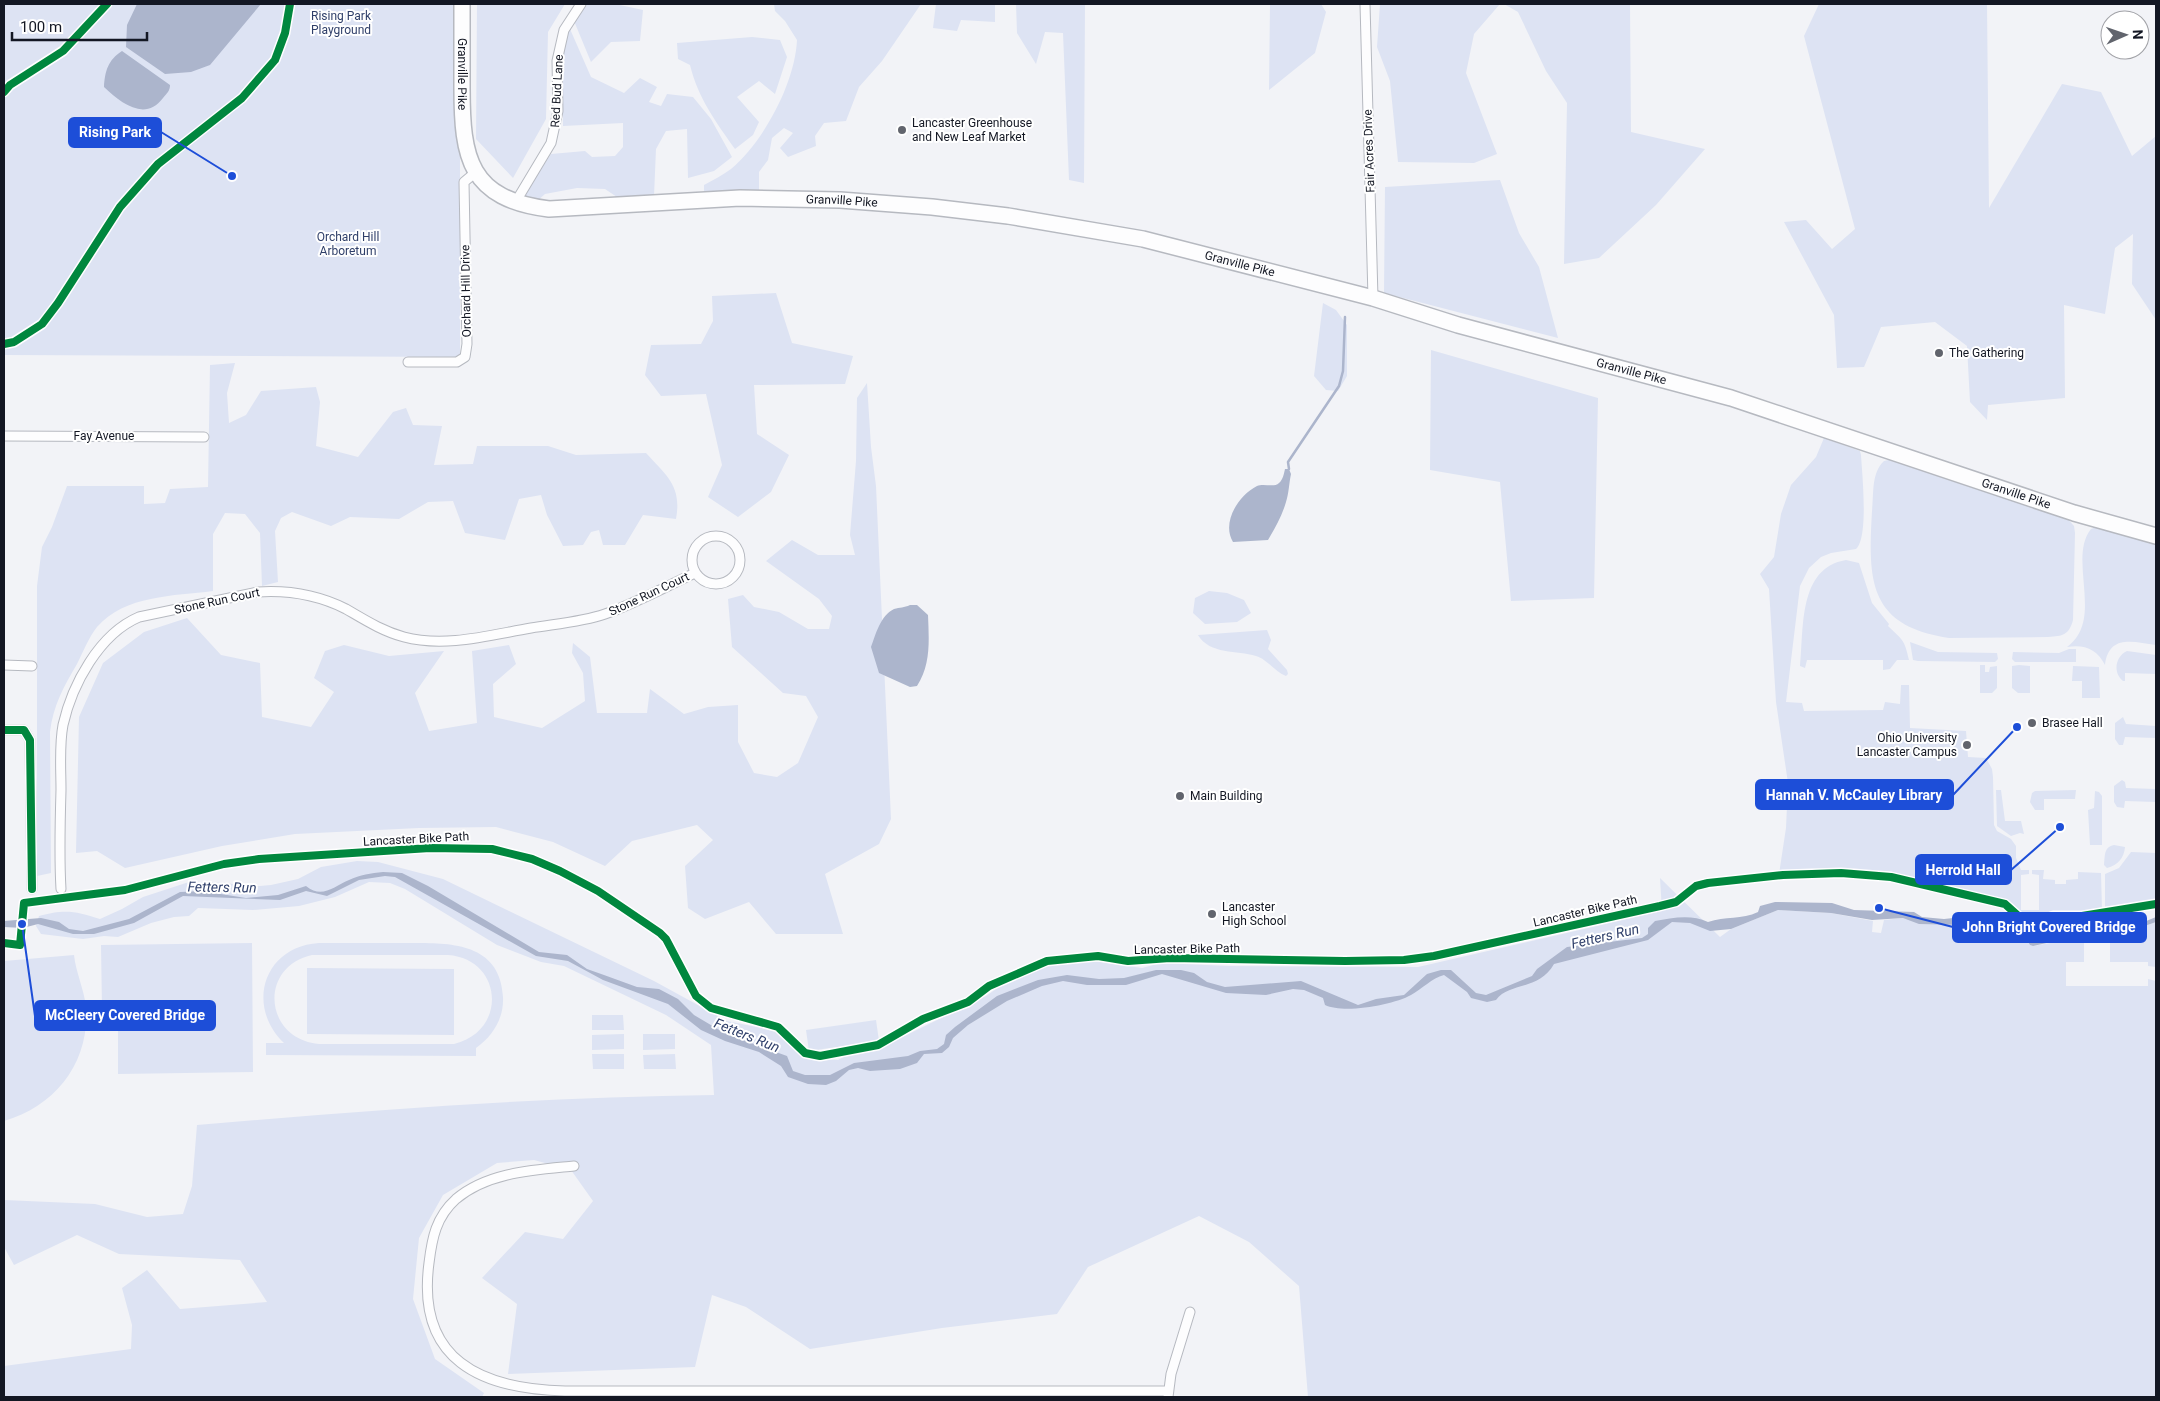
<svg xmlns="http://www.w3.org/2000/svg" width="2160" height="1401" font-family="Roboto,sans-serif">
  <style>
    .green { fill: #dde3f3; fill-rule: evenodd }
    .water { fill: #acb5cc }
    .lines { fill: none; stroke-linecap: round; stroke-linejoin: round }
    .stream { stroke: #acb5cc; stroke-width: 2.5 }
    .minor-casing { stroke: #b6b9c0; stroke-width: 11 }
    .trunk-casing { stroke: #b6b9c0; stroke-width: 18 }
    .minor { stroke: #fdfdfe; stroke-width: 9 }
    .trunk { stroke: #fdfdfe; stroke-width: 15 }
    .cycleway-casing { stroke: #fff; stroke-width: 11 }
    .cycleway { stroke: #00873e; stroke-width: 8 }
    .poi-dot { fill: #61646d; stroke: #fff; stroke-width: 2 }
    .labels { text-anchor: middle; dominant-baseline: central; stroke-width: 4; stroke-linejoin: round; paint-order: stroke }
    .park-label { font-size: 12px; fill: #2f3f69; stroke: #fff }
    .street-label { font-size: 12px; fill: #131723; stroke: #fff }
    .poi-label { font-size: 12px; fill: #131723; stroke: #fff; text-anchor: start }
    .water-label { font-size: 14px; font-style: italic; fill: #30406b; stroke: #fff }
    .leader { fill: none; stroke: #1d4ed8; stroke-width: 2 }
    .callout-dot { fill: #1d4ed8; stroke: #fff; stroke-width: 2 }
    .callout { fill: #1d4ed8; stroke: #1d4ed8; stroke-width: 2 }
    .callout-label { font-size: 14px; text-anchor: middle; font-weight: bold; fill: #fff }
  </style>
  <rect width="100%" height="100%" fill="#f2f3f7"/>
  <path class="green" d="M4 4H460V357L4 355Z
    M477 4H565L548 32 546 119 513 178 476 139Z
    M586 4H615L643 10 640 41 611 42 591 62 574 21Z
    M774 4H921L882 61 859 87 846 121 824 123 815 136 816 146 788 157 780 148 793 133 784 128 772 138 768 160 759 172V190L704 192V185C713 180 723 175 731 169 764 141 795 83 797 40L785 21 775 11Z
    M936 4H995V22L961 20 957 31 933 28Z
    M1016 4H1085L1084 183 1069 180 1063 33 1045 32 1036 64 1017 33Z
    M1270 4H1321L1326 12 1315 53 1269 90Z
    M1380 4H1500L1474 34 1466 73 1497 154 1474 163 1398 162 1390 81 1377 47Z
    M1504 4H1630L1631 132 1705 149 1656 205 1599 258 1564 264 1567 103 1546 71 1518 12Z
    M1819 4H1987L1989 208 2062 84 2101 92 2132 156 2156 136V320L2132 284 2133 234 2115 248 2105 314 2064 305 2065 398 1988 405 1987 420 1970 402 1967 346 1935 322 1881 327 1864 367 1837 368 1834 315 1784 222 1806 220 1832 249 1855 229 1804 36Z
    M570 29 591 77 624 93 640 78 657 87 649 102 661 106 667 94 693 97 711 119 732 157 714 171 688 178 687 129 666 131 656 149 654 196 620 199 605 189 577 188 545 194 536 202 523 195 551 154 585 151 592 157 615 156 623 147V123L563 126 562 47Z
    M752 37 780 40 787 57 775 94 759 81 737 97 759 122 753 135 735 149C716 122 698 98 690 65L678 59 677 43Z
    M1500 180 1519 233 1539 267 1558 338 1384 293 1385 187Z
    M776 293 792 343 853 356 845 384 754 385 757 434 789 455 771 492 738 517 708 497 722 465 706 394 661 396 645 375 651 345 701 344 713 321 712 296Z
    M1323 303 1336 310 1347 325V376L1338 391 1326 390 1314 376Z
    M1431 350 1598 398 1594 598 1511 601 1500 482 1430 470Z
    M235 363 227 393 229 423 246 415 261 391 316 387 320 402 316 446 358 457 393 412 406 408 413 425 442 426 434 465 473 464 477 446H548L576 455 646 453C667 476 682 486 676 519L643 515 625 545H603L599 530 591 532 583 545 563 546 547 515 541 495 519 499 505 540 465 533 453 501 428 502 399 519 350 517 331 526 292 512 281 518 275 531 278 582 262 586 260 533 245 514 225 513 213 534V591C174 596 125 595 97 627 89 637 83 652 77 664 64 686 53 706 50 732L51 873 37 876V586L42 547 52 527 67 486H144V504L165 503 170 489 208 487 210 365Z
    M867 383 871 447 876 486 891 819 879 844 825 874 843 934H776L749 902 705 919 688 908 685 866 713 840 697 825 632 841 605 866 553 842 496 827 419 828 295 834 222 846 125 868 97 851 76 853 79 717 103 663 144 632 187 618 221 655 260 663 262 717 311 727 334 692 314 678 325 651 344 645 389 656 444 651 415 693 429 731 477 723 472 651 509 645 516 664 493 684 494 717 542 728 585 701 583 673 572 653 573 643 590 657 597 713H647L650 689 684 714 708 707 738 705V742L754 773 777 777 798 763 818 717 806 696 783 693 732 647 728 599 743 595 754 607 779 612 808 629H829L832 616 819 599 766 561 792 540 818 555H855L850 535 856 461 857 398Z
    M1824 438 1860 451 1861 455C1862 472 1869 538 1856 549L1831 553 1821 557 1809 568 1800 586 1786 702 1802 703 1804 711 1883 710 1885 702 1900 704 1901 685H1909L1910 728 1966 731 1968 757 1986 758 1992 769 1993 777 1994 825 1997 831 2011 839 2016 846V858L2021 870H2029V874L2021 875V910H2039V875L2032 874V870H2044L2043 879 2055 880V884H2066V880L2078 879V872L2101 873 2102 910C2085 915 2067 911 2051 915 2042 916 2038 925 2029 921 2018 918 2012 905 2001 901L1885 874 1857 872 1779 874 1786 828 1788 783 1776 702 1769 589 1760 574 1774 557 1781 514 1791 485 1816 457Z
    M1893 459 2066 517 2074 526 2075 533 2073 620C2069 635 2063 636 2048 637L1949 638C1868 626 1868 580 1872 511 1874 494 1871 473 1884 461Z
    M2099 526 2156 543V645C2133 642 2109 634 2105 665 2097 649 2084 644 2067 647 2105 620 2067 559 2091 529Z
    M1846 560 1859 563 1872 603 1889 624 1888 626C1903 641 1904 638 1909 660H1897L1890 669 1883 670V660H1807L1805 668 1800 666C1804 628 1798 568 1846 560Z
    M1209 591 1227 593 1244 600 1251 613 1237 622 1205 624 1193 613 1195 598Z
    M1267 630 1271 640 1268 649 1287 670 1288 674 1286 676C1275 672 1267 659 1256 656 1237 650 1210 655 1198 635Z
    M1910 642 1938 652 1997 653 1998 659 1995 662 1918 661 1913 660Z
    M2069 649H2076V662H2015L2012 659 2013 652 2059 653Z
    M2127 651 2156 655V674L2125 673V681H2123C2112 672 2116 656 2127 651Z
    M1980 665H1985V672H1989L1990 667 1997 666V688L1992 693H1980Z
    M2019 665 2030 666V693H2018L2012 688V666Z
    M2073 666 2099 667 2100 698H2082V681H2072Z
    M2123 717 2126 724 2156 726V738L2125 737 2123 745H2119L2115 739V723Z
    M2122 780 2125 782 2126 788 2156 789V802L2125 801 2124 808 2117 807 2114 802V786Z
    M1996 790H2001L2005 821H2021L2024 834 2020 833 2011 836 1997 826Z
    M2076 790 2075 799H2044V810H2035L2030 802 2032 793 2035 791Z
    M2095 791 2099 792 2102 796V845H2090L2088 810 2094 808Z
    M2114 845 2125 847C2124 858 2118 865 2107 868L2104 865C2105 855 2104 847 2114 845Z
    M2131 852 2156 853V903L2105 909V874L2119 868Z
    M357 861 378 862 443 879 654 981 727 1021 777 1031 806 1058 818 1059 838 1060 847 1055 878 1049 986 996 1009 980 1046 966 1088 960 1142 968 1161 963 1229 966 1418 967 1662 911 1660 878 1720 937 1731 929 1778 910 1831 913 1873 921 1872 932 1881 933 1884 920 1903 918 1965 926H2008L2023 934 2030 945 2033 946 2084 937V962H2066V986H2148V979L2156 981V1397H1308L1299 1286 1249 1242 1199 1216 1088 1267 1057 1314 942 1328 810 1349 746 1307 712 1295 695 1367 508 1374 517 1304 482 1278 525 1232 563 1239 593 1201 571 1170 534 1160 497 1163 443 1195 419 1238 413 1299 435 1359 484 1393 482 1397H4V1366L131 1349 132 1325 122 1288 147 1270 180 1309 267 1302 240 1260 119 1254 77 1235 14 1265 4 1247V1200L95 1204 147 1217 183 1214 192 1186 197 1125C370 1110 540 1097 714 1095L711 1045 666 1015 564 966 541 962 497 945 405 889 390 883 369 882 335 897 299 906 253 910 198 908 189 916 174 917 151 923 118 937 104 936 83 939 41 934 36 926 39 916C64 909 76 911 100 919L122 909 143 897 189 882 227 883 250 887 271 885 298 879 321 867Z
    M2156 922V967L2148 966V962H2110V929L2139 928Z
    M252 943 253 1072 118 1074V1009H102L101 945Z
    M319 943C346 943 372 943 399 943 442 943 500 938 503 997 504 1018 493 1036 476 1048V1056L266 1055V1043H284C245 1006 264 946 319 943ZM312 955H448C503 959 508 1031 454 1044H319C264 1039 258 967 312 955Z
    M74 955C76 973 84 989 86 1007 90 1062 56 1106 4 1121V961Z
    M307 968 454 969V1035L307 1034Z
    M592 1015H623L624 1030H592Z
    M876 1020 879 1041 809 1051 806 1030Z
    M624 1034V1049L592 1050V1035Z
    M643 1034H675V1049L643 1050Z
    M592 1054H624V1069H593Z
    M675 1054 676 1069H644L643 1055Z"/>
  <path class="water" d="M137 4H261L210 65 191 72 165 74 126 47 127 25Z
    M122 51 170 85C170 91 167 93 163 98 145 122 121 103 104 87 105 71 108 60 122 51Z
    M1285 469H1289L1291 474C1289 483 1289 493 1286 502 1282 516 1275 528 1268 540L1233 542C1221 522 1239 495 1257 486 1264 483 1274 488 1279 483 1283 480 1284 473 1285 469Z
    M910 605H917L928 615C929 641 931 664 917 686L910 687 879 673 871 647C876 634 880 616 894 609 900 607 904 608 910 605Z
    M383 872 402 873 428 886 539 952 567 955 587 969 604 975 637 987 659 989 678 999 694 1015 726 1034 787 1056 793 1071 805 1075H830L854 1063 908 1056 920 1051 937 1049 944 1044 946 1035 955 1027 997 996 1038 980 1067 975 1099 979 1124 978 1156 970H1181L1194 973 1207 982 1225 987 1301 981 1358 1005 1376 999 1404 995 1427 974 1441 970H1451L1476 993 1486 995 1532 976 1537 969 1567 947 1642 938 1648 934V928L1655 921C1672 918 1691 914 1708 922 1725 916 1742 920 1758 912L1760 906 1775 902 1832 903 1854 910 1914 912 1922 917 1944 919 1972 916 1999 921H2015L2032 940 2040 941 2065 932H2091L2099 926 2118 923 2139 924 2156 917V922L2139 928 2110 929 2033 946 2030 945 2023 934 2008 926 1919 924 1903 918 1872 920 1831 913 1778 910 1731 929 1710 931 1690 923 1672 922 1648 940 1554 964C1539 991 1509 982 1496 1000L1487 1002 1471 998 1467 992 1444 975C1432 978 1422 989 1411 995 1393 1005 1344 1014 1325 1005L1323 998 1304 990 1293 989 1266 995 1226 993 1162 974 1126 985H1087L1063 981 1042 986 1007 1001 968 1025 953 1038 949 1047 942 1053 924 1054 917 1063 900 1069 870 1071 858 1068 849 1070 836 1081 826 1085 808 1084 788 1077 781 1066 759 1052 725 1041 701 1030 668 1004 603 980 568 961 536 956 395 877 385 876 359 880 327 896 306 891 280 900 183 896 134 923 94 934H73L38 924 23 928 4 927V921L41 918 59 922 69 929 83 931 129 919 180 892 202 891 246 898 278 895 306 886C322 899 333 887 349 880 360 875 371 873 383 872Z"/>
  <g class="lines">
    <path class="stream" d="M1289 469 1288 462 1339 386 1343 371 1345 317"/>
    <g class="minor-casing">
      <path id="minor" d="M1365 4 1373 298
        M515 203 551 143 558 111 557 61 564 30 581 4
        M408 362H457L465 357 467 344 464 182 476 172
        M4 436 204 437
        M692 560a24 24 0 1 1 48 0a24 24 0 1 1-48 0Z
        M4 665 32 666
        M4 730H24L30 740 32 889
        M61 889C59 856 60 823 61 790 61 769 59 746 63 725 72 685 99 634 139 617L258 592C289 590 318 595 346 609 365 620 382 631 404 637 445 648 490 635 531 628 555 624 582 622 605 614 636 603 665 587 695 573
        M574 1166C534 1170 488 1172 456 1199 436 1217 432 1238 429 1263 416 1360 481 1389 565 1391H1168
        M1168 1397 1171 1374 1190 1312"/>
    </g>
    <g class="trunk-casing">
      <g id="trunk">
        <path id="s1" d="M462 4C462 32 462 60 462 88 462 158 469 199 549 209L740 198 840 200 932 207 1008 216 1143 239 1373 298 1458 325 1731 398 2074 513 2156 536"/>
      </g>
    </g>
    <use href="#minor" class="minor"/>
    <use href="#trunk" class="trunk"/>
    <g class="cycleway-casing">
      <path id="cycleway" d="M4 92 10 85 63 51 107 4
        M4 344 14 342 42 324 58 303 120 207 158 164 242 98 275 60 285 33 290 4
        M4 730H24L30 740 32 889
        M4 943 20 945 24 903 125 890 224 864 259 859 430 848 492 849 532 859 560 871 598 891 660 933 666 939 696 996 711 1008 778 1027 805 1053 820 1056 878 1045 923 1019 968 1002 989 986 1047 961 1098 956 1128 961 1170 958 1345 961 1404 960 1434 956 1660 906 1676 902 1696 886 1708 883 1783 875 1841 873 1891 877 2005 904 2025 922 2033 924 2053 916H2082L2156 904"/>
    </g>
    <use href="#cycleway" class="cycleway"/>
  </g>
  <g class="poi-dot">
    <circle cx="902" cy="130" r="5"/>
    <circle cx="1939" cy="353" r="5"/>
    <circle cx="2032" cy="723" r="5"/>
    <circle cx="1967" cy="745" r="5"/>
    <circle cx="1180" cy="796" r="5"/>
    <circle cx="1212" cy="914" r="5"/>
  </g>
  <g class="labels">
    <g class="park-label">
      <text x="341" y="16">Rising Park<tspan x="341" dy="14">Playground</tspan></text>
      <text x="348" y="237">Orchard Hill<tspan x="348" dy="14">Arboretum</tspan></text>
    </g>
    <g class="street-label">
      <text stroke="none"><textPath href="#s1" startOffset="70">Granville Pike</textPath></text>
      <text transform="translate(557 91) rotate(-87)">Red Bud Lane</text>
      <text transform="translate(1369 151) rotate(-92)">Fair Acres Drive</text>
      <text stroke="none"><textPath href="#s1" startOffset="548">Granville Pike</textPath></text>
      <text stroke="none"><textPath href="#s1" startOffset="952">Granville Pike</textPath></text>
      <text transform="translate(466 291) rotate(-91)">Orchard Hill Drive</text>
      <text stroke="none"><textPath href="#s1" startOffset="1358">Granville Pike</textPath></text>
      <text x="104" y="436">Fay Avenue</text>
      <text stroke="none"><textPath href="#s1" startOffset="1762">Granville Pike</textPath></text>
      <text transform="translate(649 594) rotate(-25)">Stone Run Court</text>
      <text transform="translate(217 601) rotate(-12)">Stone Run Court</text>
      <text transform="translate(416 839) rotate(-3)">Lancaster Bike Path</text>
      <text transform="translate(1585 911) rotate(-13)">Lancaster Bike Path</text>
      <text transform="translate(1187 949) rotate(-1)">Lancaster Bike Path</text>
    </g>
    <g class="poi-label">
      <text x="912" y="123">Lancaster Greenhouse<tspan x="912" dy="14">and New Leaf Market</tspan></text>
      <text x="1949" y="353">The Gathering</text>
      <text x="2042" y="723">Brasee Hall</text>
      <text x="1957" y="738" text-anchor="end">Ohio University<tspan x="1957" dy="14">Lancaster Campus</tspan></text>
      <text x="1190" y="796">Main Building</text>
      <text x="1222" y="907">Lancaster<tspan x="1222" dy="14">High School</tspan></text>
    </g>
    <g class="water-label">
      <text transform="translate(222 887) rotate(1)">Fetters Run</text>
      <text transform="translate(1605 936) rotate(-13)">Fetters Run</text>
      <text transform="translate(747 1035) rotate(22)">Fetters Run</text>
    </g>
  </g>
  <path class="leader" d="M232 176L161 132M2017 727L1953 795M2060 827L2011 870M1879 908L1953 927M22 924L35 1016"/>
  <g class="callout-dot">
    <circle cx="232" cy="176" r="5"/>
    <circle cx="2017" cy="727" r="5"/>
    <circle cx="2060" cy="827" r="5"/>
    <circle cx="1879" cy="908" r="5"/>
    <circle cx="22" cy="924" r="5"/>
  </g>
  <g class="callout">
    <rect x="69" y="118" width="92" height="29" rx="5"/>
    <rect x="1756" y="780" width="197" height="29" rx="5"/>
    <rect x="1916" y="855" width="95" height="29" rx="5"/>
    <rect x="1953" y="913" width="193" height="29" rx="5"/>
    <rect x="35" y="1001" width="180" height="29" rx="5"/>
  </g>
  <g class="callout-label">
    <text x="115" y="137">Rising Park</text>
    <text x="1854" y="800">Hannah V. McCauley Library</text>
    <text x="1963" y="875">Herrold Hall</text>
    <text x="2049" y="932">John Bright Covered Bridge</text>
    <text x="125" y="1020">McCleery Covered Bridge</text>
  </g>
  <rect width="2160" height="1401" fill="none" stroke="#131723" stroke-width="10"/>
  <g transform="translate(2125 35) rotate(88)"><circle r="24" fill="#ffffff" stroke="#a1a2a7"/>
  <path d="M0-4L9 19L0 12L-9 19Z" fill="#61646d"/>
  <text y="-8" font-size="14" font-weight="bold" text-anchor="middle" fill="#131723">N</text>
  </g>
  <path d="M12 32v8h135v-8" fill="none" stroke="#131723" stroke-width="2.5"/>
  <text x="20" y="32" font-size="15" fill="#131723" stroke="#ffffff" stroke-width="4" paint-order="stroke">100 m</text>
</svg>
